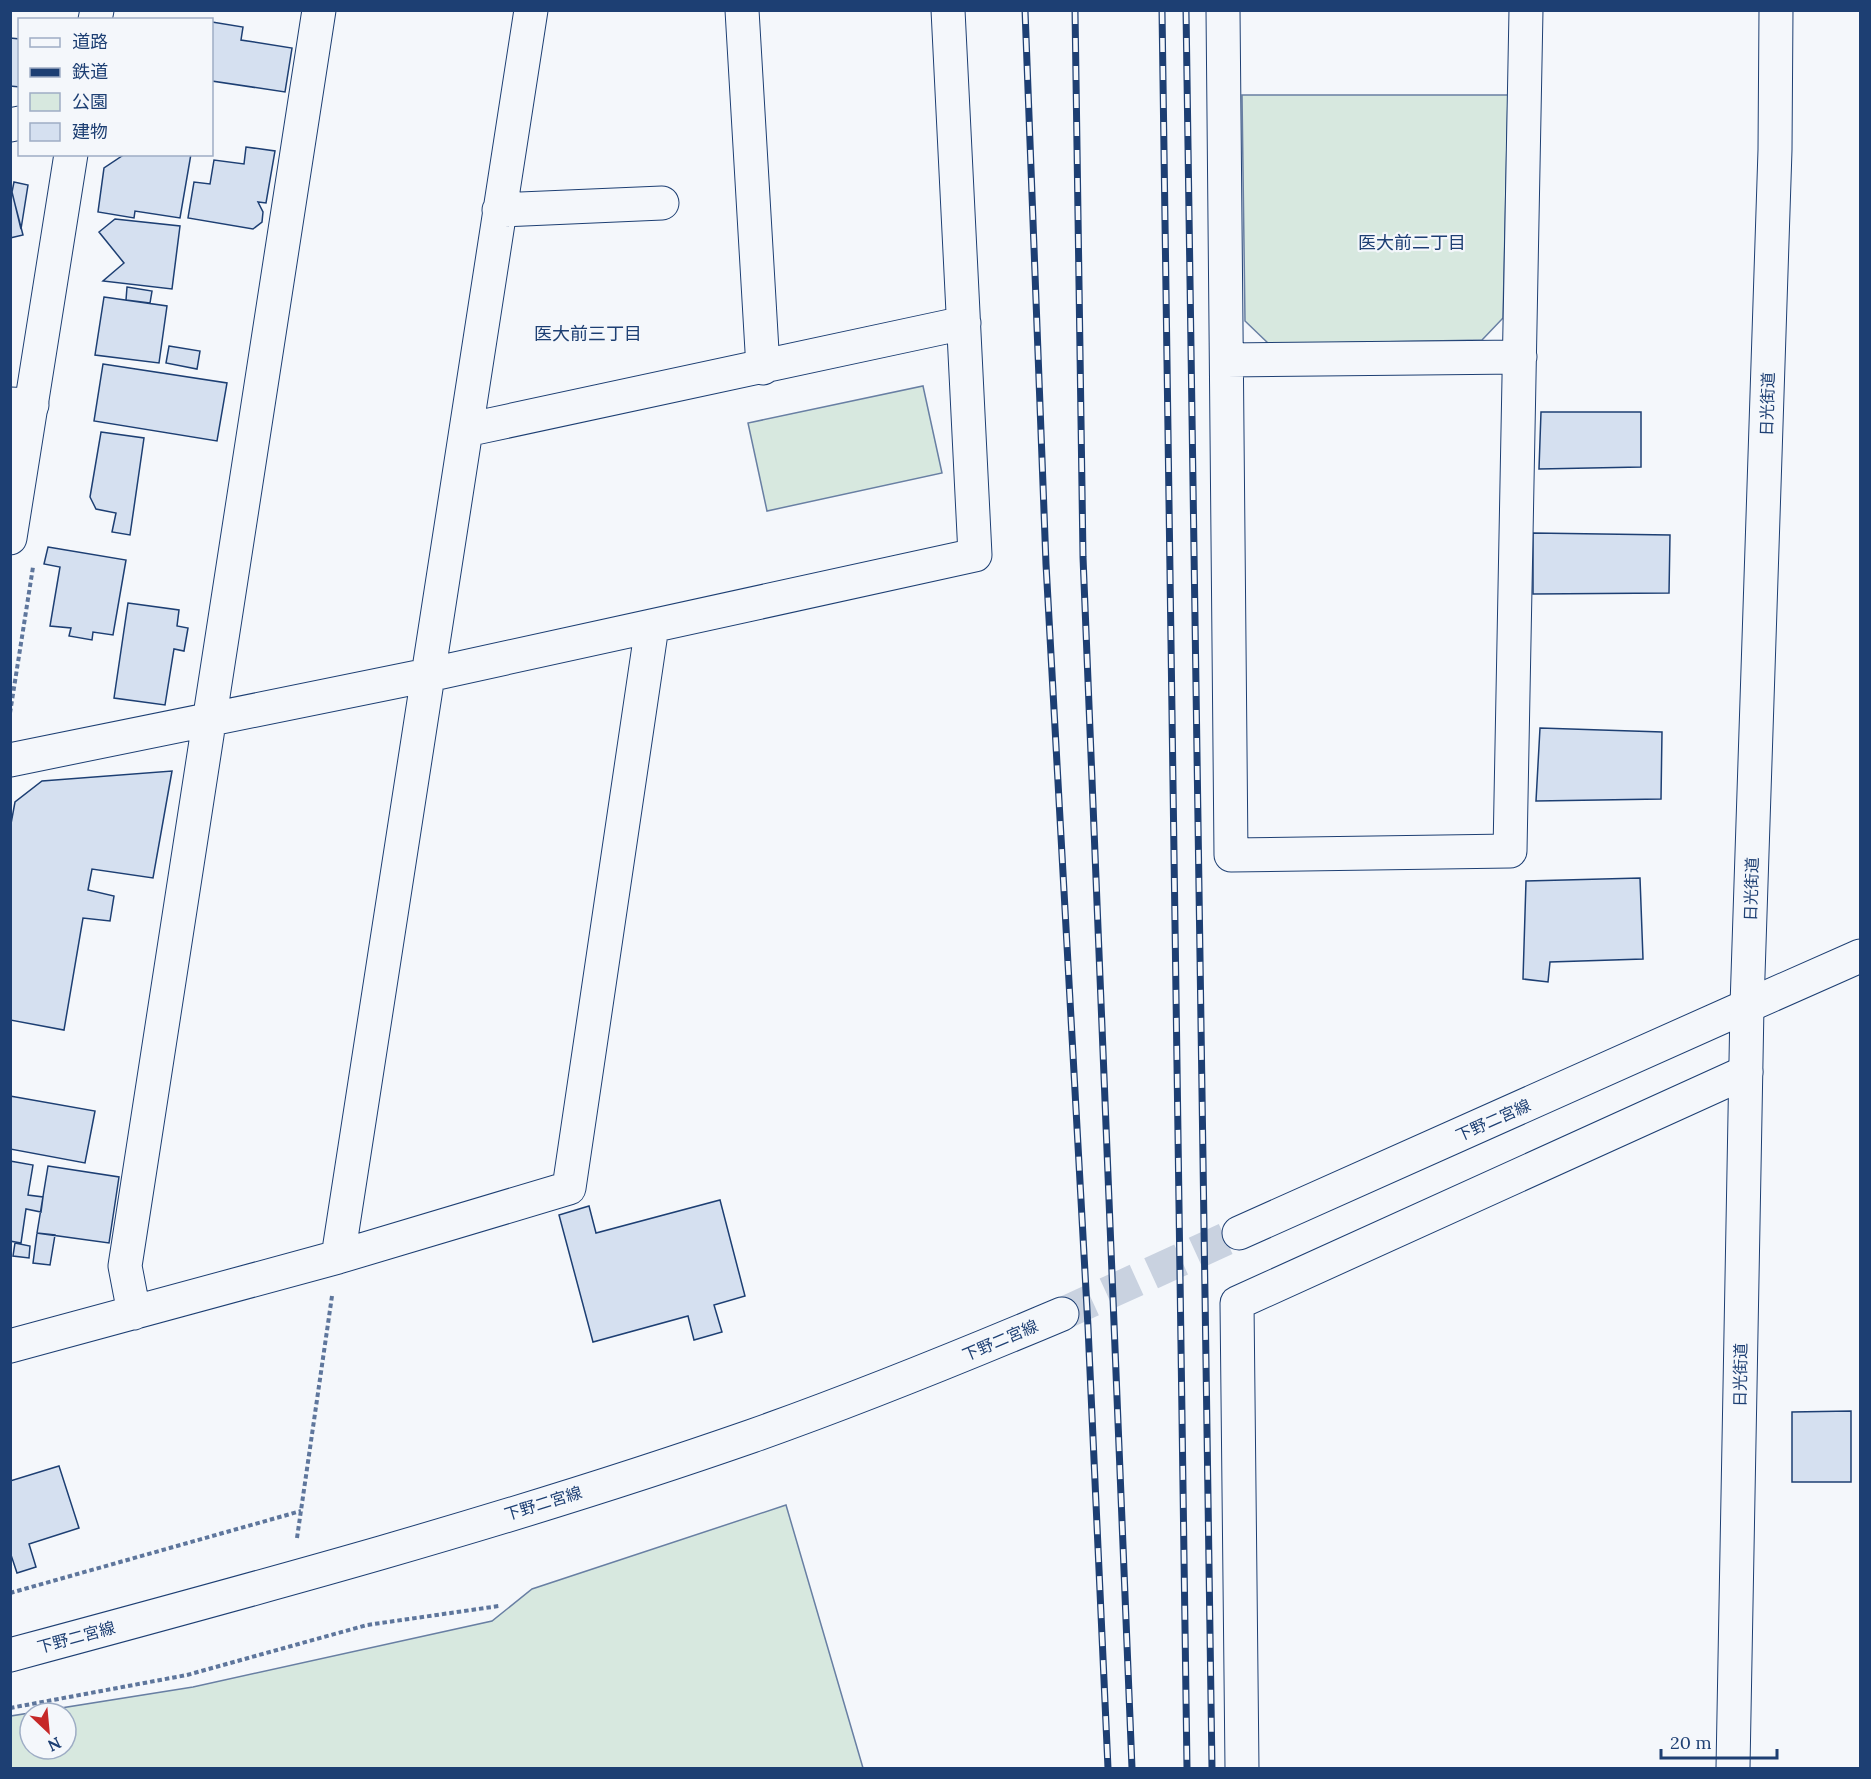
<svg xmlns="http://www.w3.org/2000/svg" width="1871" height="1779" font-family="Lora,'Noto Sans JP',serif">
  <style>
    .green { fill: #d7e8df; stroke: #687fa3; stroke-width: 1.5; fill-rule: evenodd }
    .building { fill: #d5e0f0; stroke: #1d3f73; stroke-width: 1.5 }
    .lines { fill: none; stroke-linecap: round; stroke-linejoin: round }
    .secondary-tunnel { stroke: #c9d2e0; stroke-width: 33; stroke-dasharray: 33 16; stroke-linecap: butt }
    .minor-casing { stroke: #1d3f73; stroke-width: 35 }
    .tertiary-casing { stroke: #1d3f73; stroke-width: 35 }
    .secondary-casing { stroke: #1d3f73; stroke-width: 35 }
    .trunk-casing { stroke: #1d3f73; stroke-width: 35 }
    .path { stroke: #5e769c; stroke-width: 4; stroke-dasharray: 4.5 3; stroke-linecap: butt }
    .minor { stroke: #f4f7fb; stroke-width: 33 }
    .tertiary { stroke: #f4f7fb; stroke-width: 33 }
    .secondary { stroke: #f4f7fb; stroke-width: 33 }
    .trunk { stroke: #f4f7fb; stroke-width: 33 }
    .rail-casing { stroke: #1d3f73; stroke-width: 7 }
    .rail { stroke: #f4f7fb; stroke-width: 4.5; stroke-dasharray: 14; stroke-linecap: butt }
    .labels { text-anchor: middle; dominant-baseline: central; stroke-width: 4.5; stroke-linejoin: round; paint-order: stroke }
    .street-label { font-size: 16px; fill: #1d3f73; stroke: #f4f7fb }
    .neighbourhood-label { font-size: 18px; fill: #1d3f73; stroke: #f4f7fb }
  </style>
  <rect width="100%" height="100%" fill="#f4f7fb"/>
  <path class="green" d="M1242 95H1508L1503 318 1482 340 1269 344 1245 321Z
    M923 386 942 473 767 511 748 423Z
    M786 1505 863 1768H11V1716L193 1687 492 1621 532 1589ZM30 1713H66V1749H30Z"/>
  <path class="building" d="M212 22 243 27 241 40 292 48 285 92 212 81Z
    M10 38 20 39V87L10 86Z
    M246 147 275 151 266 203 258 202 263 212 262 222 253 229 188 218 194 182 210 184 214 160 244 164Z
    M125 154H191L180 218 135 211 134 218 98 212 104 168Z
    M14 182 28 185 21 229 12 192Z
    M10 185 23 235 10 238Z
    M115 219 180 226 172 289 103 281 124 263 99 232Z
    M127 287 152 291 150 303 126 300Z
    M104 297 167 306 159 363 95 355Z
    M169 346 200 351 197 369 166 363Z
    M103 364 227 383 217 441 94 421Z
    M1541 412H1641V467L1539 469Z
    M101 432 144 438 130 535 112 532 116 513 96 509 90 497Z
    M1533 533 1670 535 1669 593 1533 594Z
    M48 547 126 560 113 635 93 632 92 640 69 636 71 628 50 626 60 567 44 564Z
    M128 603 179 610 177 626 188 628 184 651 174 649 165 705 114 698Z
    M1540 728 1662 732 1661 799 1536 801Z
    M172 771 153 878 92 869 88 890 114 896 110 921 83 918 64 1030 10 1020V829L15 802 42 781Z
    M1640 878 1643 959 1550 962 1548 982 1523 979 1526 881Z
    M10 1096 95 1111 85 1163 10 1149Z
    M10 1161 33 1165 28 1195 43 1197 41 1212 26 1209 21 1243 10 1241Z
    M48 1166 119 1177 109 1243 37 1233Z
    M720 1200 745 1296 714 1305 722 1332 694 1340 688 1316 593 1342 559 1215 589 1206 596 1233Z
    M37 1233 55 1235 50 1265 33 1263Z
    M15 1243 30 1246 29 1258 13 1256Z
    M1851 1411V1482H1792V1412Z
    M59 1466 79 1528 29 1544 36 1567 17 1573 10 1552V1481Z"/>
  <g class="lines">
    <path class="secondary-tunnel" d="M1062 1314 1239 1233"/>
    <g class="minor-casing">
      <path id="minor" d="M742 10 763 368
        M1223 10 1231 855 1510 851 1526 10
        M10 125 20 123
        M499 210 662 203
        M1227 360 1520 357
        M10 404 32 405
        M466 430 964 323
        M10 760 428 675 975 555 948 10
        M338 1257 531 10
        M134 1313 125 1266 319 10
        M10 1346 338 1257 569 1188 652 626
        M1242 1768 1237 1303 1746 1072"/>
    </g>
    <g class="tertiary-casing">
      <path id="tertiary" d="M95 20 97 10
        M10 538 71 154
        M1747 1006 1860 956"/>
    </g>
    <g class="secondary-casing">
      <path id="secondary" d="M1239 1233 1747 1006
        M10 1655C259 1588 508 1521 752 1436 857 1399 960 1357 1062 1314"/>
    </g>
    <g class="trunk-casing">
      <path id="trunk" d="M1733 1768 1747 1006 1775 150 1776 10"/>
    </g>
    <path class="path" d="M10 713 33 567
      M297 1538 332 1296
      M10 1593 301 1511
      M10 1708 187 1675 367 1625 499 1606"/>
    <use href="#minor" class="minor"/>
    <use href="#tertiary" class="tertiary"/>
    <use href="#secondary" class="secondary"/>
    <use href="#trunk" class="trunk"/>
    <g class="rail-casing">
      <path id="rail" d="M1025 10 1046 564 1088 1327 1108 1768
        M1075 10 1083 557 1132 1768
        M1162 10 1187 1768
        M1186 10 1212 1768"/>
    </g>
    <use href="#rail" class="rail"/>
  </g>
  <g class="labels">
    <g class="street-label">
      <text transform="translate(1767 404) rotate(-88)">日光街道</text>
      <text transform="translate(1751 889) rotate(-88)">日光街道</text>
      <text transform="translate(1493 1120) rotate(-24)">下野二宮線</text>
      <text transform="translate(1000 1340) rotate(-23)">下野二宮線</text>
      <text transform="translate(1740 1375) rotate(-89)">日光街道</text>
      <text transform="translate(543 1503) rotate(-17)">下野二宮線</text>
      <text transform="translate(76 1637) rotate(-15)">下野二宮線</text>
    </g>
    <g class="neighbourhood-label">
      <text x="1412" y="242">医大前二丁目</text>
      <text x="588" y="333">医大前三丁目</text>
    </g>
  </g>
  <rect width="1871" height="1779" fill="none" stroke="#1d3f73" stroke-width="24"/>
  <rect x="18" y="18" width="195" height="138" fill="#f4f7fb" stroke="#9eadc5" stroke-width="1.5"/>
  <rect x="30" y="38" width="30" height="9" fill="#f4f7fb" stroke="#9eadc5" stroke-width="1.5"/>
  <text x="72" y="48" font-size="18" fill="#1d3f73">道路</text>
  <rect x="30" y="68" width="30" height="9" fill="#1d3f73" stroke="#9eadc5" stroke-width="1.5"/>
  <text x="72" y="78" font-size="18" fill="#1d3f73">鉄道</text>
  <rect x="30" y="93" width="30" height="18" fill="#d7e8df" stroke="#9eadc5" stroke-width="1.5"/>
  <text x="72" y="108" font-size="18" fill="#1d3f73">公園</text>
  <rect x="30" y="123" width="30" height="18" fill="#d5e0f0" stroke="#9eadc5" stroke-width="1.5"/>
  <text x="72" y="138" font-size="18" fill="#1d3f73">建物</text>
  <g transform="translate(48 1731) rotate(154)"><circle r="28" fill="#f4f7fb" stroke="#9eadc5" stroke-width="1.5"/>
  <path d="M0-4.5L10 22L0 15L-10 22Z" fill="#c62828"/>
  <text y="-9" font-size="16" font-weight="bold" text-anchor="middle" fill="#1d3f73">N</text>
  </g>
  <path d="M1661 1749v9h116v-9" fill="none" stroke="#1d3f73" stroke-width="3"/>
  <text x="1670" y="1749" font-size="18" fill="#1d3f73" stroke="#f4f7fb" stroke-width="4.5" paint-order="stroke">20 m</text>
</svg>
